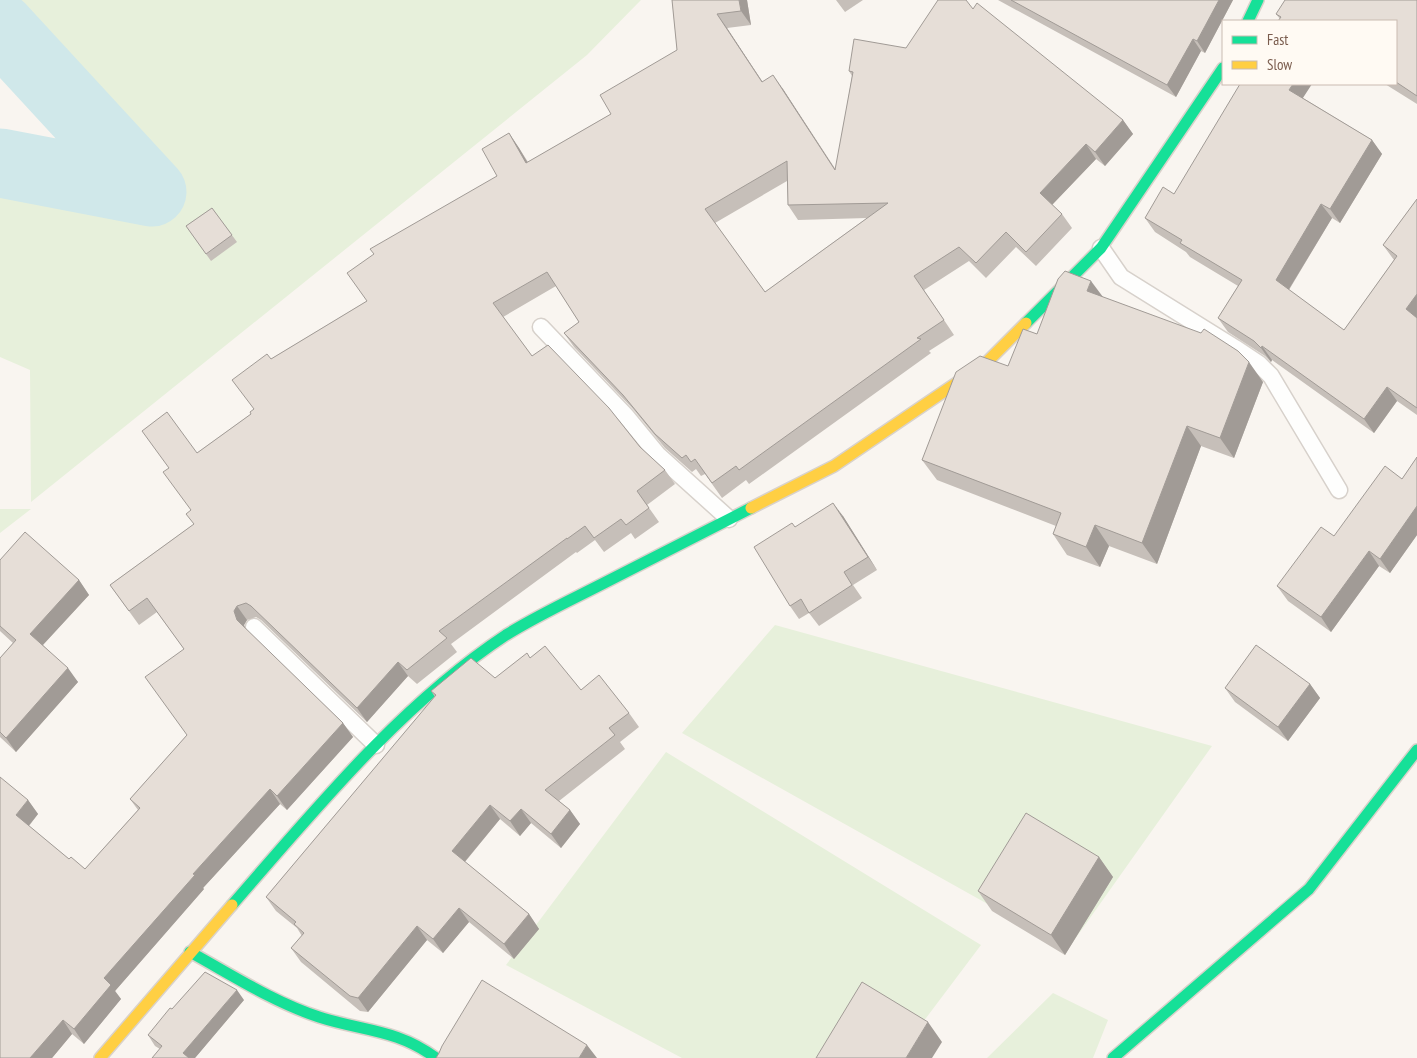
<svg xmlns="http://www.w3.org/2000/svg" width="1417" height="1058" font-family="'PT Sans Narrow',sans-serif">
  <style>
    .green { fill: #e7f0db }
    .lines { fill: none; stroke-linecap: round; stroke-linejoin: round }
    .river { stroke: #d0e8ea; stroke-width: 69 }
    .lane-casing { stroke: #d7d1cb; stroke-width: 19 }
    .fast-casing { stroke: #d9d2cb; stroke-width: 14 }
    .slow-casing { stroke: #d9d2cb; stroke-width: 14 }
    .lane { stroke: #fefefd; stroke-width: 16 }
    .fast { stroke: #16e098; stroke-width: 11 }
    .slow { stroke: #ffcf43; stroke-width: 11 }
    .wall { fill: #c6bfb9; fill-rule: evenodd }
    .shaded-wall { fill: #a19b96 }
    .building { fill: #e6ded7; stroke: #a19b96; fill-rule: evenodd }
  </style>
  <rect width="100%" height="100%" fill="#f9f5f0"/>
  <path class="green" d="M0 0H641L587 55 31 502 30 370 0 357V138L97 160 0 57Z
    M0 509H31L0 533Z
    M775 625 1212 746 1068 949 682 733Z
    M666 752 981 945 896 1058H682L506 965Z
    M1053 993 1108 1020 1093 1058H987Z"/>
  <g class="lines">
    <path class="river" d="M0 27 152 192 0 163"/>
    <g class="lane-casing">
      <path id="lane" d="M1101 248 1121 277 1235 348 1259 364 1271 376 1339 490
        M541 327 626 416 658 455 729 519
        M254 627 376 745"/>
    </g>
    <g class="fast-casing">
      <path id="fast" d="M1248 21 1258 0
        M1026 323 1101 248 1223 68
        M232 905C315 810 400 705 506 635 538 615 573 599 606 582 655 557 703 532 751 508
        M190 952C232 975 273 1002 319 1017 362 1031 397 1029 436 1058
        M1113 1058 1309 889 1417 750"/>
    </g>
    <g class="slow-casing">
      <path id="slow" d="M751 508 834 466 986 363 1026 323
        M100 1058 232 905"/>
    </g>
    <use href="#lane" class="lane"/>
    <use href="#fast" class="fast"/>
    <use href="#slow" class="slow"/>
  </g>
  <path class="wall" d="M672 0H747L751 25 727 28 762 82 783 89 836 170 852 76 849 71 906 48 973 9 1123 120 1133 134 1105 166 1096 159 1052 205 1062 214 1072 228 1036 266 1016 247 986 278 969 261 924 290 954 335 929 351 931 353 749 484 746 480 722 498 705 474 701 476 696 469 692 472 665 448 633 409 574 347 564 333 579 322 556 286 503 317 532 356 640 447 665 470 675 484 647 505 659 522 635 539 631 533 604 552 595 540 577 553 576 552 451 644 457 652 417 684 408 676 367 722 261 620 256 617 247 620 244 625 245 628 343 723 353 737 287 810 280 804 203 888 204 889 115 991 121 999 84 1044 72 1034 52 1058H0L28 800 38 814 29 826 69 859 85 869 138 810 130 799 187 735 184 649 157 612 139 625 110 585 194 524 190 511 197 453 251 414 253 410 271 359 367 301 497 176 509 133 519 148 528 162 611 114 677 50ZM787 181 788 205 798 220 867 218 765 292 715 223Z
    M836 0H863L845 12Z
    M998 0H1233L1205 53 1201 51 1176 97Z
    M1417 0V104L1385 84H1396V21L1280 19 1276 14Z
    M1303 98 1372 140 1382 154 1340 223 1332 218 1289 290 1344 330 1394 260 1383 245 1417 199V415L1397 401 1374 433 1272 360 1271 362 1265 356 1228 332 1218 318 1238 286 1190 257 1186 252 1155 232 1145 218 1174 194Z
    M212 208 237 242 211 261 186 226Z
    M1102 297 1263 382 1234 458 1201 446 1157 564 1109 546 1100 567 1067 555 1053 534 1056 526 937 480 922 460 1037 334Z
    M1417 457V535L1390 573 1379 566 1331 632 1288 601 1277 586 1334 536 1402 479Z
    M843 516 877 570 853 585 862 598 819 626 809 613 799 619 790 606 795 527Z
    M0 560 79 580 89 595 43 645 78 682 16 752 0 737V658L13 643 0 631Z
    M530 658 581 690 629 713 639 727 620 742 625 749 559 801 570 810 580 824 561 848 531 823 520 836 500 819 465 862 529 914 539 929 514 959 469 922 443 953 427 940 368 1012 360 1011 301 962 291 948 302 936 297 928 276 911 266 897 435 697 431 691 495 678Z
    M1310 684 1320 698 1288 741 1235 702 1225 688Z
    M1099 857 1113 877 1065 955 992 911 978 891Z
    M244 1000 195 1058H152L160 1049 155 1046 148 1035 172 1009Z"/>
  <path class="shaded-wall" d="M739 0H747L751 25 741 11Z
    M1219 0H1233L1205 53 1197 41Z
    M717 14 727 28 772 96 762 82Z
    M1193 39 1201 51 1176 97 1167 85Z
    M773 75 783 89 845 185 835 170Z
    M1293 84H1312L1299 104 1289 90Z
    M1123 120 1133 134 1105 166 1095 152Z
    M509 133 519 148 536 177 526 163Z
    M1372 140 1382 154 1340 223 1330 209Z
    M1086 144 1096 159 1050 207 1040 193Z
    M1321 204 1332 218 1286 294 1276 280Z
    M1091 281 1106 301 1087 291Z
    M1417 294V322L1406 309Z
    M1262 346 1272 360 1271 362 1261 348Z
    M1249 362 1263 382 1234 458 1220 438Z
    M1387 387 1397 401 1374 433 1364 419Z
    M1187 426 1201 446 1157 564 1142 543Z
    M833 503 843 516 877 570 868 557Z
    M1417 506V535L1390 573 1380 559Z
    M1095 525 1109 546 1100 567 1086 547Z
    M1369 551 1379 566 1331 632 1321 617Z
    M79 580 89 595 40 648 30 634Z
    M237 606 247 620 244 625 247 634 237 620 234 611Z
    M398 662 408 676 367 722 357 708Z
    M68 668 78 682 16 752 6 738Z
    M1310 684 1320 698 1288 741 1278 727Z
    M343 723 353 737 287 810 277 796Z
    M270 789 280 804 203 888 204 889 115 991 121 999 84 1044 74 1029 104 978 193 874Z
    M28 800 38 814 26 829 16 815Z
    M490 805 500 819 462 865 452 851Z
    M521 809 531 823 520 836 510 821Z
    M570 810 580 824 561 848 551 834Z
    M1099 857 1113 877 1065 955 1051 935Z
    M459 908 469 922 443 953 433 939Z
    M529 914 539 929 514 959 504 944Z
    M417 926 427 940 368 1012 358 998Z
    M237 990 244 1000 195 1058H186L183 1053Z
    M63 1020 72 1034 52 1058H30Z
    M928 1022 942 1042 932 1058H906Z
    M587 1045 597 1058H579Z"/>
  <path class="building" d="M672 0H739L741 11 717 14 762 82 773 75 835 170 853 72 849 71 854 39 906 48 938 0H966L973 9 977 3 1123 120 1095 152 1086 144 1040 193 1062 214 1026 252 1006 232 976 263 959 247 914 276 944 320 917 338 921 339 739 470 736 466 712 483 695 459 691 462 686 455 682 458 655 434 623 395 564 333 579 322 547 272 493 303 532 356 548 345 609 408 640 447 665 470 637 491 649 508 626 525 621 519 594 538 585 526 567 539V538L439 631 447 638 407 670 398 662 357 708 251 606 246 603 237 606 234 611 237 620 343 723 277 796 270 789 193 874 195 875 104 978 111 985 74 1029 63 1020 30 1058H0V777L28 800 16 815 69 859 71 857 85 869 140 808 130 799 187 735 145 677 184 649 147 598 129 611 110 585 194 524 186 514 191 510 163 472 169 468 142 431 167 412 197 453 251 414 250 412 254 409 232 380 267 354 271 359 367 301 347 273 374 254 370 249 497 176 482 149 509 133 526 163 611 114 600 95 677 50ZM787 161 788 205 888 203 765 292 705 209Z
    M1011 0H1219L1197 41 1193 39 1167 85Z
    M1285 0H1417V96L1396 82V21H1278L1281 17 1276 14Z
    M1240 84H1293L1289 90 1372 140 1330 209 1321 204 1276 280 1344 330 1397 256 1383 245 1417 199V294L1406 309 1417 318V408L1387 387 1364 419 1262 346 1261 348 1254 341 1218 318 1242 280 1180 243 1182 240 1145 218 1163 187 1174 194Z
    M212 208 232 235 206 254 186 226Z
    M1065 271 1091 281 1087 291 1201 333 1204 329 1238 351 1249 362 1220 438 1187 426 1142 543 1095 525 1086 547 1053 534 1061 513 922 460 956 372 980 356 1008 366 1023 329 1037 334 1058 279Z
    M1417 457V506L1380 559 1369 551 1321 617 1277 586 1321 527 1334 536 1385 466 1402 479Z
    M833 503 868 557 844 572 852 585 809 613 801 599 790 606 754 547 792 523 795 527Z
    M25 532 79 580 30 634 68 668 6 738 0 732V658L16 640 0 626V560Z
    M1256 645 1310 684 1278 727 1225 688Z
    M545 646 581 690 599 675 629 713 609 728 615 735 545 790 570 810 551 834 521 809 510 821 490 805 452 851 529 914 504 944 459 908 433 939 417 926 358 998 350 996 291 948 304 933 294 924 296 922 266 897 436 695 431 691 471 658 495 678 527 653 530 658Z
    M1026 813 1099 857 1051 935 978 891Z
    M205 972 237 990 183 1053 189 1058H152L162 1046 148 1035 170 1008 172 1009Z
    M482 980 587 1045 579 1058H436L439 1053 442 1046Z
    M862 982 928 1022 906 1058H816Z"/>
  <rect x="1222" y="20" width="175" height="65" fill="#fffaf3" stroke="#cabbb1"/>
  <rect x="1232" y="36" width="25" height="8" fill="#16e098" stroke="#cabbb1"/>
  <text x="1267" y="45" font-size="15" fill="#7a5c4d">Fast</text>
  <rect x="1232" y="61" width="25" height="8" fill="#ffcf43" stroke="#cabbb1"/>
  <text x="1267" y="70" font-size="15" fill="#7a5c4d">Slow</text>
</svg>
